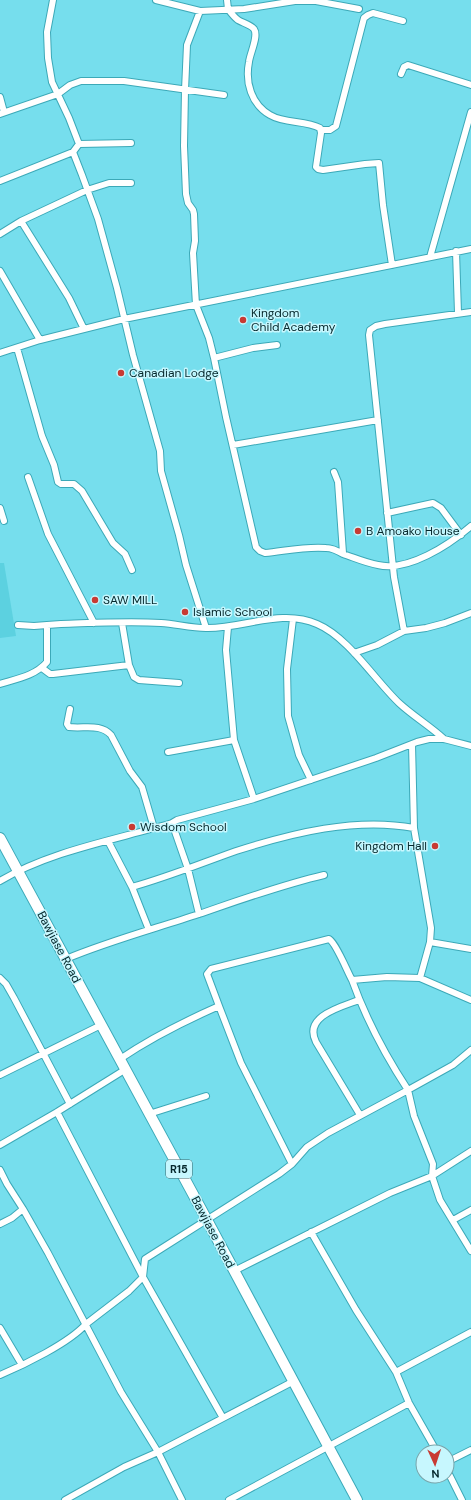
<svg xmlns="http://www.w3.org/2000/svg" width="471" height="1500" font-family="'DM Sans',sans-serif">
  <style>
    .built { fill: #5cd1e0 }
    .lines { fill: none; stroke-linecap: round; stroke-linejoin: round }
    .minor-casing { stroke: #3ca9b8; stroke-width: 8 }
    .primary-casing { stroke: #3ca9b8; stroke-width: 12 }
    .minor { stroke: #fff; stroke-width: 6 }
    .primary { stroke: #fff; stroke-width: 10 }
    .poi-dot { fill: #c83a33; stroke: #c7f7fe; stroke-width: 1.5 }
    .labels { text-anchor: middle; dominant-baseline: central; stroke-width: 3; stroke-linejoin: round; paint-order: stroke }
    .shield { fill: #c7f7fe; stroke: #3f666b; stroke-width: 1 }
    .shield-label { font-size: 11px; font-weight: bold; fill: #05282c }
    .poi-label { font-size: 12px; fill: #05282c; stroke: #c7f7fe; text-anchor: start }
    .street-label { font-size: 12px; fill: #05282c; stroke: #c7f7fe }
  </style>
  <rect width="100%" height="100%" fill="#76deed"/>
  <path class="built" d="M0 563H4L16 636 0 638Z"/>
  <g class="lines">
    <g class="minor-casing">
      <path id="minor" d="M53 0 47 32 48 58 52 82 69 118 79 144 73 152 82 175 98 219 117 288 133 355 160 451 161 471 179 535 186 565 206 628
        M156 0 200 11 244 9 295 1H316L359 9
        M227 0 228 9C231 13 234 17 238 20 243 23 251 25 254 29 259 36 250 53 249 62 245 82 251 104 270 115 285 124 305 120 320 128L321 133 316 167 318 169 323 170 365 164 379 163 383 205 392 265
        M200 11 187 45 185 90 184 146 186 194 188 203 193 210 194 214 195 241 193 253 196 305 209 338 214 358 226 417 256 547 260 551 265 553C285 551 307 546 326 548 332 548 338 551 343 554 355 558 366 563 378 565 408 572 449 545 471 526
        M401 74 404 67 408 65 471 85
        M0 97 4 112
        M0 114 58 94 70 85 81 81H124L224 95
        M321 130H330L336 126 364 18 368 15 373 13 403 21
        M79 144 131 143
        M0 181 73 152
        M21 221 69 298 84 329
        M0 234 21 221 87 190 109 183H131
        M456 251 458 313
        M430 257 471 112
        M0 271 40 340
        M17 348 42 436 54 465 58 482 61 484H74L82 491 113 543 125 554 132 570
        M0 353 40 340 124 319 471 249
        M214 358 253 348 277 345
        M233 445 378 420
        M334 472 338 482 343 553
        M28 477 48 534 94 623
        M0 508 4 521
        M387 513 433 503 441 508 461 535
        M293 619 287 669 288 716 299 755 311 780
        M122 623 129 665 134 677 139 680 179 683
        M18 625 34 626 47 625
        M228 627 226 650 234 740 254 799
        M404 631 394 577 369 335 370 330 376 326 385 324 471 312
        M354 653 377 645 404 631 426 628 445 623 471 613
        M42 668 50 674H53L129 665
        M0 684C16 679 35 676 47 662V625L61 624C94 623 128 621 161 623 176 624 191 628 206 628 243 629 281 608 317 624 348 637 374 679 399 703 413 716 430 726 444 739
        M70 709 67 724 69 727C84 729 100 723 111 735L130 771 142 787 154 828
        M168 752 234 740
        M172 823 188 869 199 914
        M108 841 132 887C168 877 202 863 236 851 292 833 356 817 414 828L412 744
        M0 881C50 851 115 840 172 823L177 820 254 799 376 758 417 742 429 739H444L471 746
        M132 887 149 930
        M430 942 471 949
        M66 959C109 941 154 929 199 914 240 900 281 885 324 875
        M0 978 6 984 14 998 70 1104
        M420 978 471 1000
        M352 980C366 1019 385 1055 408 1090L453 1065 471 1050
        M359 1000C341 1007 303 1016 316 1042L360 1115
        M219 1006 241 1063 292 1164
        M120 1059C151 1038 185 1021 219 1006L207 974 211 969 329 939C336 943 347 971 352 980L387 977 420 978 430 942 431 928 414 828
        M0 1075 101 1025
        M57 1112 143 1277 223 1418
        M149 1114 206 1096
        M0 1145 57 1112 126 1069
        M471 1151 432 1176 440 1200 471 1251
        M0 1170 7 1184 23 1209 12 1218 0 1224
        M23 1209 48 1253 121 1392 158 1452 182 1500
        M453 1220 471 1210
        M311 1232 356 1310 396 1372 409 1403 437 1452
        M0 1328 22 1365
        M396 1372 471 1332
        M0 1375C24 1365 69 1343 86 1324L129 1291 143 1277 145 1259 279 1174 292 1164 307 1147 328 1133 408 1090 414 1116 433 1164 432 1176 390 1193 234 1271
        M447 1462 471 1450
        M447 1470 462 1500
        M65 1500 124 1467 158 1452 294 1381
        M229 1500 409 1403"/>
    </g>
    <g class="primary-casing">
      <path id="primary" d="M0 838 207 1220 357 1500"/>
    </g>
    <use href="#minor" class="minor"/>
    <use href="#primary" class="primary"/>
  </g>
  <g class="poi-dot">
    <circle cx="243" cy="320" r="4"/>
    <circle cx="121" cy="373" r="4"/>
    <circle cx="358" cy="531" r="4"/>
    <circle cx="95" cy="600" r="4"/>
    <circle cx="185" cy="612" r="4"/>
    <circle cx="132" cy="827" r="4"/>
    <circle cx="435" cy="846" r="4"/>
  </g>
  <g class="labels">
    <rect class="shield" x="166" y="1160" width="26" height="18" rx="3"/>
    <g class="shield-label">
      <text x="179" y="1169">R15</text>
    </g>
    <g class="poi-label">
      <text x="251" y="313">Kingdom<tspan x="251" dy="14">Child Academy</tspan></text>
      <text x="129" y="373">Canadian Lodge</text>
      <text x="366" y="531">B Amoako House</text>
      <text x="103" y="600">SAW MILL</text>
      <text x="193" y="612">Islamic School</text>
      <text x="140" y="827">Wisdom School</text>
      <text x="427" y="846" text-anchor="end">Kingdom Hall</text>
    </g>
    <g class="street-label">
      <text transform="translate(59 947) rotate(62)">Bawjiase Road</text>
      <text transform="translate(213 1232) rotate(62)">Bawjiase Road</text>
    </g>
  </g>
  <g transform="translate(435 1464) rotate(177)"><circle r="19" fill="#c7f7fe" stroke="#79a4aa"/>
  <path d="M0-3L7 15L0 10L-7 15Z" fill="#c83a33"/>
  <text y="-6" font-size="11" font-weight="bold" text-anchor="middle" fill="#05282c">N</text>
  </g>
</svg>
